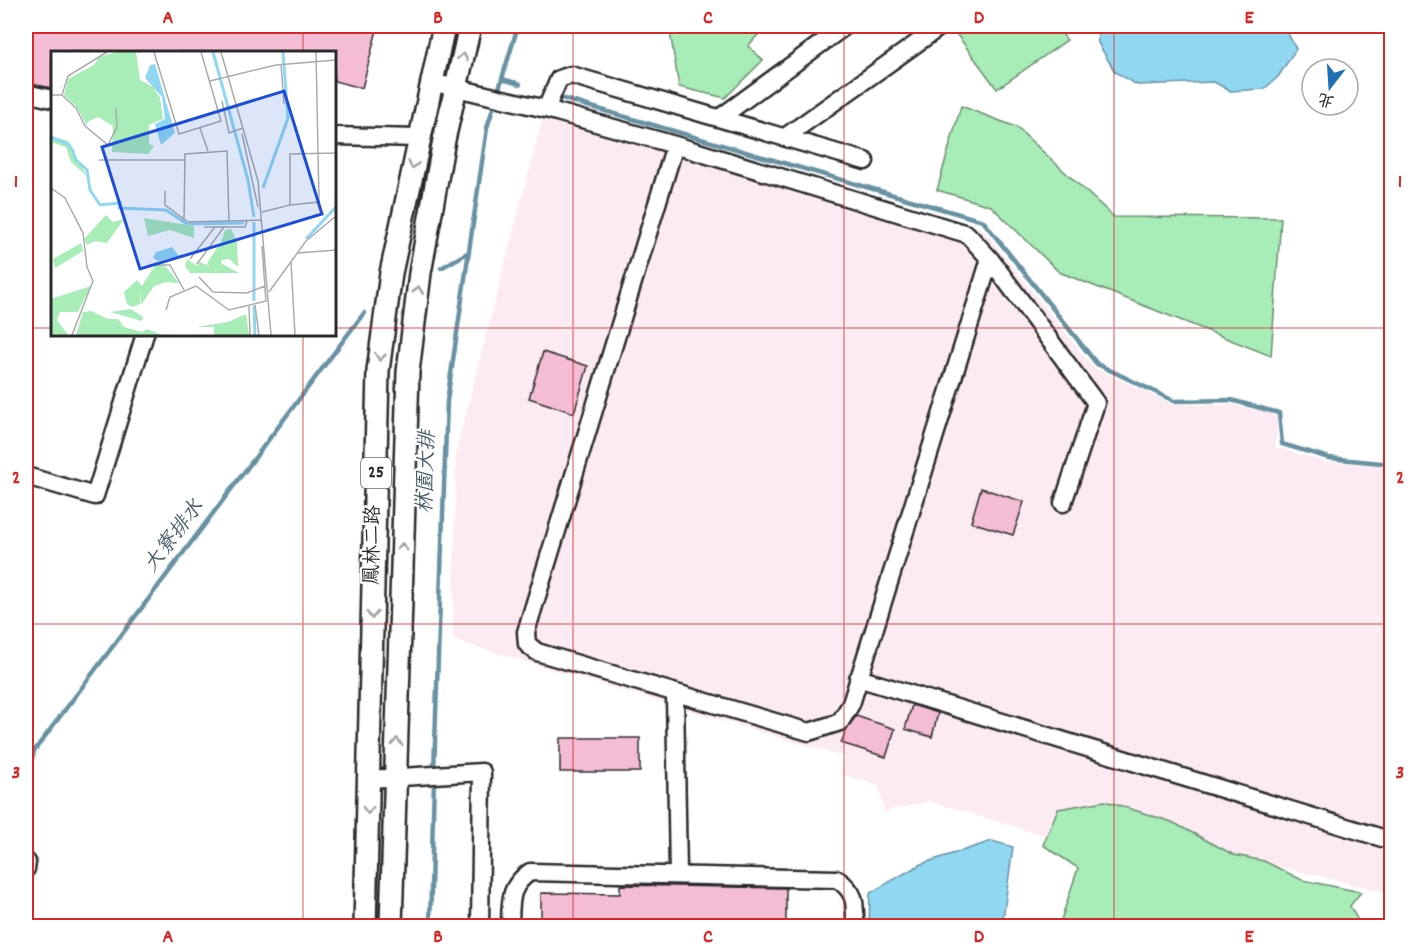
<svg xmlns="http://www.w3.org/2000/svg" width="1417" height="952" font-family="Dekko,'LXGW WenKai TC',sans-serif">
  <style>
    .built { fill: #fcebf2 }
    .green { fill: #a8ecb7; stroke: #6a8c71; stroke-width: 1.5 }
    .water { fill: #90d7f2; stroke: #6892a2; stroke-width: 1.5 }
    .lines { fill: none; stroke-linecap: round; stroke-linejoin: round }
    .stream { stroke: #6892a2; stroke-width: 4.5 }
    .building { fill: #f4bdd5; stroke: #2b2b2b; stroke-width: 1.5 }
    .minor-casing { stroke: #2b2b2b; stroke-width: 21 }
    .major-casing { stroke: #2b2b2b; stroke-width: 26 }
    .minor { stroke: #fff; stroke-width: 16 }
    .major { stroke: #fff; stroke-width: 21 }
    .oneway { stroke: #a0a0a0 }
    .grid { fill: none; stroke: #d62828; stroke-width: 1.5; stroke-opacity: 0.55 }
    .labels { text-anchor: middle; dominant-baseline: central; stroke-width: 4.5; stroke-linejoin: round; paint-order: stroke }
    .shield { fill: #fff; stroke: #6b6b6b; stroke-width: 1.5 }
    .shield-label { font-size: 18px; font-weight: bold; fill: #2b2b2b }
    .street-label { font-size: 20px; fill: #2b2b2b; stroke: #fff }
    .water-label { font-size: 21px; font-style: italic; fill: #495f67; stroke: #fff }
    .inset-river { fill: none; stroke: #90d7f2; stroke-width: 3 }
    .inset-road { fill: none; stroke: #aaa; stroke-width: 1.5 }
    .view { fill: #1d4ed8; fill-opacity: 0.15; stroke: #1d4ed8; stroke-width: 3 }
    .inset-edge { fill: none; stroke: #2b2b2b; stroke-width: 3 }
    .neatline { fill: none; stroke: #d62828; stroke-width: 2 }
    .grid-label { font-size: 20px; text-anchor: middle; font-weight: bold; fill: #d62828 }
  </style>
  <rect width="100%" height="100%" fill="#fff"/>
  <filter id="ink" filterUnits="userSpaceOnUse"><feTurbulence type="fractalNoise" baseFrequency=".0167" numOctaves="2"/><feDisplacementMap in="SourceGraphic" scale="12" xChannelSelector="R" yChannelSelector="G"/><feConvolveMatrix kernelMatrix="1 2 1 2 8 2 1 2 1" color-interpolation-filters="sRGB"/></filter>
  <g filter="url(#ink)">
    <path class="built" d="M543 118 655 149 661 131 982 228 1094 368 1172 404 1235 405 1278 415 1275 447 1325 462 1385 465 1391 468V899L1385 892 1278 866 1267 878 1163 871 929 801 884 812 879 786 840 774 845 757 453 640 456 451Z"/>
    <path class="green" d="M669 26H766L748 46 763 60 725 98 679 87Z
      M955 26H1056L1067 40 997 89 952 28Z
      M961 106 1016 127 1114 217 1281 218 1271 356 1059 272 991 206 937 190Z
      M1105 801 1172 822 1234 855 1264 861 1302 880 1361 892 1350 906 1361 926H1059L1078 868 1043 845 1058 809Z"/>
    <path class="water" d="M1097 26H1284L1296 49 1278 77 1264 89 1230 91 1214 82 1137 85 1115 72 1098 43Z
      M992 841 1013 847 1002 926H869L870 893 921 864Z"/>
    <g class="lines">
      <path class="stream" d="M502 79 520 84
        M564 99 983 221 1097 364 1174 401 1231 400 1279 413 1282 444 1329 458 1392 464
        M441 268 469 252
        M434 771 447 401 487 128 518 26
        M26 787 34 751 364 313
        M430 926 434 779"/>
    </g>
    <path class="building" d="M26 26H378L362 88 334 81V52H52V88L26 83Z
      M543 352 588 366 574 413 529 398Z
      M981 488 1024 502 1013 535 971 522Z
      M912 705 938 713 932 737 905 729Z
      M856 716 895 729 886 757 841 743 846 730Z
      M560 738H640V772H560Z
      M620 885 786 888V927H541V893L620 894Z"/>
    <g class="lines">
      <g class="minor-casing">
        <path id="minor" d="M431 82 546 109 675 145 967 234 990 259 1096 403 1063 503
          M26 93 52 99
          M546 109 559 79 571 75 865 161
          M721 117 845 26
          M334 136 419 138
          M785 137 941 26
          M675 145 526 632 527 644 537 652 809 732 840 722 851 704 990 259
          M26 476 95 496 145 334
          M858 678 1392 841
          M675 693 678 875
          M369 779 482 772 480 926
          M26 869 27 862
          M510 926C511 902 508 887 530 872L837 879C857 893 855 903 855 926"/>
      </g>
      <g class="major-casing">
        <path id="major" d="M365 926 378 371 391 273 444 26
          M391 926 408 372 420 273 444 140 470 26"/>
      </g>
      <use href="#minor" class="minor"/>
      <use href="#major" class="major"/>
    </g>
    <defs><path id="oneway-chevron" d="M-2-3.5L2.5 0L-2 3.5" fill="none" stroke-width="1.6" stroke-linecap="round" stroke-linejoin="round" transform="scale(1.5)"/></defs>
    <g class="oneway">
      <use href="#oneway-chevron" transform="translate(463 57) rotate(-77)"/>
      <use href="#oneway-chevron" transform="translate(413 165) rotate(102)"/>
      <use href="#oneway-chevron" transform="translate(418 290) rotate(-83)"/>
      <use href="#oneway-chevron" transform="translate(380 357) rotate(97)"/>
      <use href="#oneway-chevron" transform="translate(402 547) rotate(-88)"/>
      <use href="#oneway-chevron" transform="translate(372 615) rotate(91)"/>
      <use href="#oneway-chevron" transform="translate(397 742) rotate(-88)"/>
      <use href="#oneway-chevron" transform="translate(368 810) rotate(91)"/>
    </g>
  </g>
  <path class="grid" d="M303 26V52M573 26V926M844 26V926M1114 26V926M26 328H52M334 328H1392M303 334V926M26 624H1392"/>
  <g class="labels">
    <rect class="shield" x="361" y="458" width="30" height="30" rx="4.5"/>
    <g class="shield-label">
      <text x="376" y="473">25</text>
    </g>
    <g class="street-label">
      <text transform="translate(374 545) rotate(-89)">鳳林二路</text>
    </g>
    <g class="water-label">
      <text transform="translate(428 472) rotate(-88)">林園大排</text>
      <text transform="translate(175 537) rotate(-53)">大寮排水</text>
    </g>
  </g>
  <g transform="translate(51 51)">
    <rect width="285" height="285" fill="#fff"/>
    <path d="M66 1H85L89 29 102 36 109 47 112 68 98 74V93L103 95 97 103 61 101 62 75 47 66 36 71V75L25 55 13 44 17 28 43 14 48 6ZM0 85 17 90 36 125 20 111 15 96 0 91ZM55 164 62 171 73 168 56 192 44 190 36 194 33 188ZM93 167 143 175V187L119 179 97 185ZM180 178 186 190 187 216 178 208 170 209 171 213 188 222H139L134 215 136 208 146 215 149 211 159 215 156 212 170 191 174 179ZM30 192 32 200 4 217 2 208ZM105 213 115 216 128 232 115 231 103 235 90 254V237L89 253 81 256 76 253 73 241 86 229 91 235ZM40 235 27 261H9L6 269 17 284H0V248ZM80 258 92 266 91 270 59 261ZM40 260 57 268H67L73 276 91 281 96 278 111 284H25L32 261ZM195 263 198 284H163V276H146L177 271Z" fill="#a8ecb7"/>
    <path d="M104 13 124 82 110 94 104 73 114 68 111 46 94 27 99 14ZM121 196 128 205 107 210 102 207 105 201Z" fill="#90d7f2"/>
    <path class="inset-river" d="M162 1 197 129 203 166M0 86 17 93 22 100 24 108 36 119 39 139 49 154 69 152 68 157 115 159 136 173 193 172M212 137 237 67 232 1M255 188 285 156M203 250V171M203 255 204 284"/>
    <path class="inset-road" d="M103 1 128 83 170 70 150 1M170 1 207 130 220 284M230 13 233 53M159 30 225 14 285 9M0 44H11L17 25 56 1M11 44 25 57 34 75 57 94 66 76 65 57M171 50 178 82 192 77M149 77 157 100M191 83 207 156M48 109H134M0 137 14 147 32 182 36 216 42 230 21 284M114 140V154L137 171 211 169M239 154 268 151 265 1M211 161 239 154V103L285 102M133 168 134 103 176 100 178 171M153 176H194L196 170M211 195 215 251M247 202 285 199M139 208 164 176M240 211 244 284M146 213 173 176M90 218 100 214H119L133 239M148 226 162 241 196 242 214 235M218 241 255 190 285 165M204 254 208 284M198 255 199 284M115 259 119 246 145 235 178 259 215 250"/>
    <path class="view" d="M233 40 271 163 89 218 51 96Z"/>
    <rect width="285" height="285" class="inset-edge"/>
  </g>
  <rect width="1417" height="952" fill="none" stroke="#fff" stroke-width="66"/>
  <g transform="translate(1330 87) rotate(197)"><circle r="28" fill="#ffffff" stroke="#aaaaaa" stroke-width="1.5"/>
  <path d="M0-4.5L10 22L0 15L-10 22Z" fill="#1f6fb2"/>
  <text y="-9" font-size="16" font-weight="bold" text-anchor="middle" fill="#2b2b2b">北</text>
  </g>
  <rect x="33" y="33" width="1351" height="886" class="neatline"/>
  <g class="grid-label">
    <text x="168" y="23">A</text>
    <text x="438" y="23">B</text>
    <text x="708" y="23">C</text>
    <text x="979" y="23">D</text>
    <text x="1249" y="23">E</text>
    <text x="16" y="187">1</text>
    <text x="1400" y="187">1</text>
    <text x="16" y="483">2</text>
    <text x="1400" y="483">2</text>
    <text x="16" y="778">3</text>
    <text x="1400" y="778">3</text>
    <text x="168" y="942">A</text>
    <text x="438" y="942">B</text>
    <text x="708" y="942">C</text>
    <text x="979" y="942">D</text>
    <text x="1249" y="942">E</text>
  </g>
</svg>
